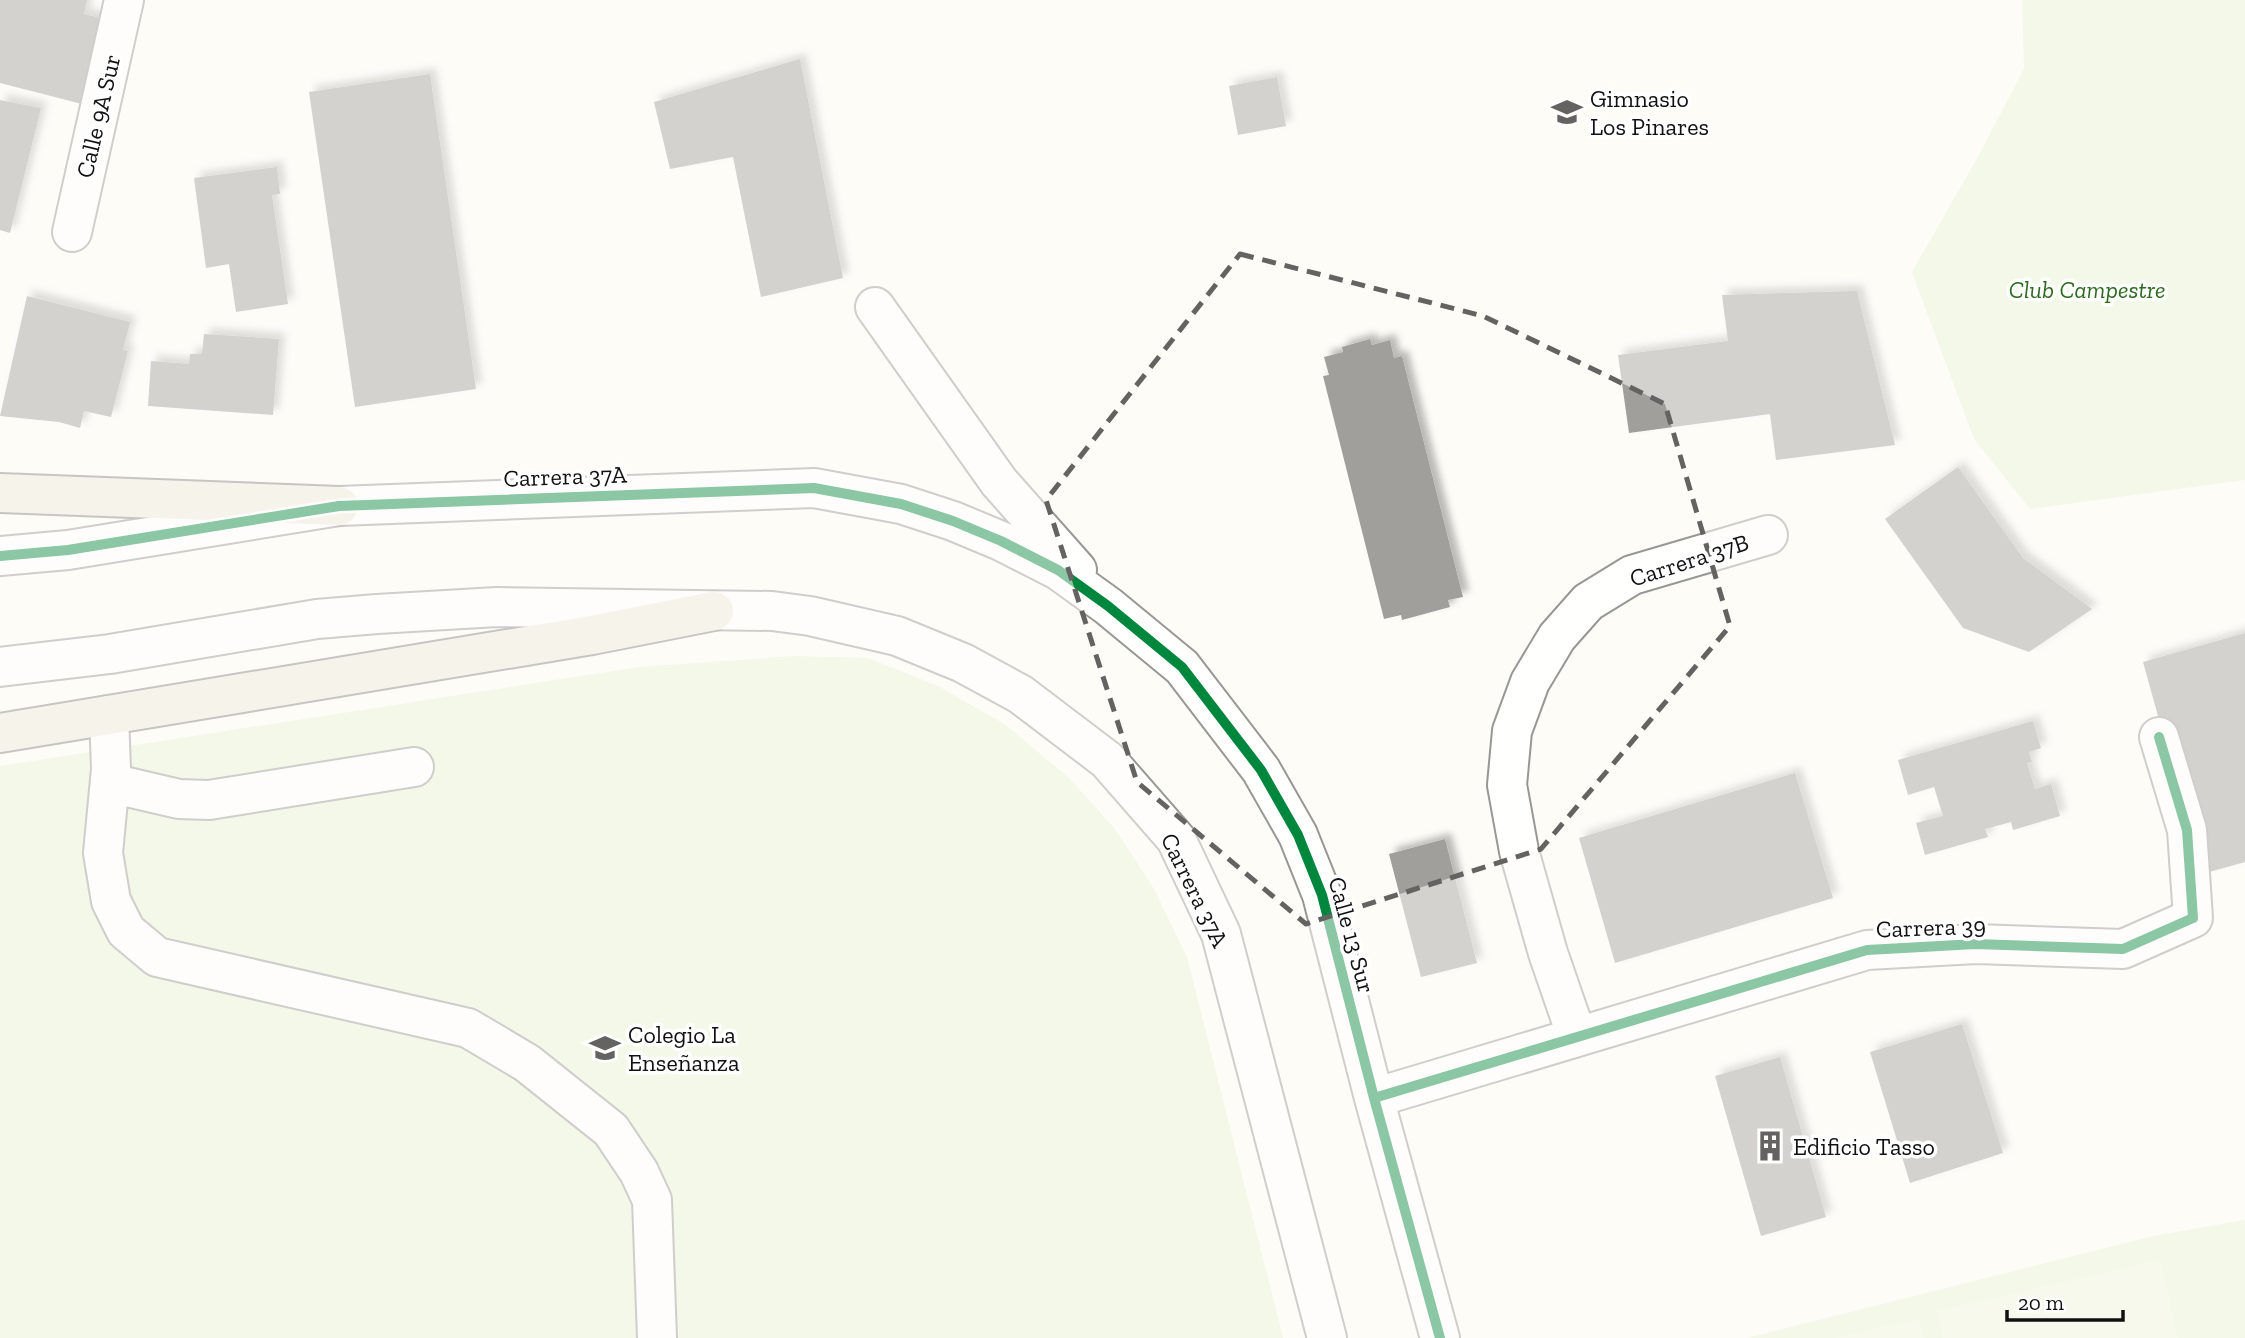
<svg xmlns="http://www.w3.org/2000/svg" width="2245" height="1338" font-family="'Zilla Slab',serif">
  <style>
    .green { fill: #e7f3d7 }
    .pitch { fill: #f0f6e1 }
    .building { fill: #a19f9c; filter: url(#shadow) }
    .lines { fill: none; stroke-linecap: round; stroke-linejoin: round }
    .minor-casing { stroke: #979795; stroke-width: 42 }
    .major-casing { stroke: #858482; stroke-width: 42 }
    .minor { stroke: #fffffe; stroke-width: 38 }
    .major { stroke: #ede9dc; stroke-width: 38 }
    .cycleway-casing { stroke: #fff; stroke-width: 15 }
    .cycleway { stroke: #00873e; stroke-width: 10 }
    .marked { fill: none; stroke: #646362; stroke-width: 5; stroke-dasharray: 14 9; stroke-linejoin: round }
    .labels { text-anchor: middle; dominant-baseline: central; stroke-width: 7; stroke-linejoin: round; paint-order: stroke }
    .poi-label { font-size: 24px; fill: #111; stroke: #fff; text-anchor: start }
    .street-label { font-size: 24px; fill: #111; stroke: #fff }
    .park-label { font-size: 24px; font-style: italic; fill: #2f6b1f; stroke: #fff }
  </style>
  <defs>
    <filter id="shadow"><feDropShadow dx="6" dy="-6" stdDeviation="3.5" flood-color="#0004"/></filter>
  </defs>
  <rect width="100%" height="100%" fill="#fdfcf7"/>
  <path class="green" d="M2022 0H2245V480L2030 509 1974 439 1912 272 1979 155 2024 69Z
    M794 656 868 658 938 686 1006 725 1069 778 1115 829 1154 889 1187 957 1283 1338H0V766L639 667Z
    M2245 1220V1338H1747L2158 1235Z"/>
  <path class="pitch" d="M2160 1260 2178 1338H1943L1937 1311Z
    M1919 1319 1924 1338H1834Z"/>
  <path class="building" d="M0 0H87L84 14 104 19 82 104 0 83Z
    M800 59 843 278 761 297 733 157 670 169 654 102Z
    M430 74 476 389 355 407 309 92Z
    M1277 77 1286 126 1238 135 1229 86Z
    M0 100 41 108 10 233 0 230Z
    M277 167 280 194 272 195 288 304 236 312 229 264 206 268 194 178Z
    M1857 291 1895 445 1776 460 1770 414 1629 433 1618 355 1728 341 1722 295Z
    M27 296 130 322 123 350 128 351 111 417 84 411 80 428 59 422 0 416Z
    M204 334 279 339 273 415 148 406 151 361 189 364 190 354H202Z
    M1370 339 1372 345 1390 340 1394 358 1402 356 1463 597 1448 600 1450 607 1402 620 1401 615 1384 619 1323 376 1329 375 1324 357 1343 352 1342 347Z
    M1958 467 2023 558 2092 609 2029 652 1963 628 1885 519Z
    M2245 633V862L2202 874 2143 662Z
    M2033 721 2041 748 2029 752 2032 762 2027 763 2035 789 2051 784 2060 816 2013 830 2011 822 1985 829 1988 837 1925 855 1916 823 1943 816 1934 787 1908 795 1898 760Z
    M1795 773 1833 898 1615 963 1579 838Z
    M1445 839 1477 963 1421 977 1389 854Z
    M1962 1024 2003 1153 1910 1183 1870 1052Z
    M1780 1057 1826 1217 1761 1236 1715 1076Z"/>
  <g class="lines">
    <g class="minor-casing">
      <path id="minor" d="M72 232 124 0
        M875 307 999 482 1077 570
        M0 556 68 550 339 506 814 488 901 504 953 521 1001 541 1058 570 1108 606 1182 667 1261 770 1298 835 1322 895 1374 1098 1440 1338
        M0 667 110 654 317 619 377 614 497 607 772 611 810 616 897 636 963 663 1020 694 1107 760 1176 839 1221 934 1327 1338
        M109 715 111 769 103 853 111 901 126 931 157 957 468 1028 527 1063 611 1130 639 1172 652 1200 657 1338
        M110 783 179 799 209 800 414 767
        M1577 1037 1548 953 1519 851 1507 785 1512 731 1530 682 1557 637 1588 602 1632 575 1768 535
        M1374 1098 1867 950 1976 944 2123 949 2193 918 2187 830 2159 737"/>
    </g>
    <g class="major-casing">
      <path id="major" d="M0 493 339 506
        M0 733 592 635 714 611"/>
    </g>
    <use href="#minor" class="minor"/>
    <use href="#major" class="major"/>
    <g class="cycleway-casing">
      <path id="cycleway" d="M0 556 68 550 339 506 814 488 901 504 953 521 1001 541 1058 570 1108 606 1182 667 1261 770 1298 835 1322 895 1374 1098 1440 1338
        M1374 1098 1867 950 1976 944 2123 949 2193 918 2187 830 2159 737"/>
    </g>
    <use href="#cycleway" class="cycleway"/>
  </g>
  <path d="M0 0H2245V1338H0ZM1240 254 1483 316 1665 404 1730 626 1541 849 1306 924 1137 782 1046 500Z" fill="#fdfcf7" fill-opacity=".55" fill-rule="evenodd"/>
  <path class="marked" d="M1240 254 1483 316 1665 404 1730 626 1541 849 1306 924 1137 782 1046 500Z"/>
  <defs>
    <g id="school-bare" transform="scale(2.415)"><path d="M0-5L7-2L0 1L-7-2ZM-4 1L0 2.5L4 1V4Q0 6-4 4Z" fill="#646362" stroke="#fff" stroke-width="2.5" paint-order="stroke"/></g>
    <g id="building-bare" transform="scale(2.415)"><path d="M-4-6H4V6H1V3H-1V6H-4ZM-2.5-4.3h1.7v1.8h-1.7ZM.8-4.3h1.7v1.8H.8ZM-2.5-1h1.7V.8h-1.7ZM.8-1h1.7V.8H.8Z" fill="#646362" stroke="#fff" stroke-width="2.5" paint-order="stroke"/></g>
  </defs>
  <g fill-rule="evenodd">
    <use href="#school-bare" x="1567" y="112"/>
    <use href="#school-bare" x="605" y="1048"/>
    <use href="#building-bare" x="1770" y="1146"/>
  </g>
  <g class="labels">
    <g class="poi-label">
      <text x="1590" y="98">Gimnasio<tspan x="1590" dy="28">Los Pinares</tspan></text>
      <text x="628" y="1034">Colegio La<tspan x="628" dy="28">Enseñanza</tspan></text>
      <text x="1793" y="1146">Edificio Tasso</text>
    </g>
    <g class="street-label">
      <text transform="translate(98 116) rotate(-77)">Calle 9A Sur</text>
      <text transform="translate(565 476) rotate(-2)">Carrera 37A</text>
      <text transform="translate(1689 560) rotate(-18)">Carrera 37B</text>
      <text transform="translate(1195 890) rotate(64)">Carrera 37A</text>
      <text transform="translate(1931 927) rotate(-2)">Carrera 39</text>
      <text transform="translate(1352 935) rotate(75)">Calle 13 Sur</text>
    </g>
    <g class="park-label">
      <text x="2087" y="289">Club Campestre</text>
    </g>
  </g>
  <path d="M2007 1310v10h116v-10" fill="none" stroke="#111111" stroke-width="3.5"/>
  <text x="2018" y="1310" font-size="21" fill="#111111" stroke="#ffffff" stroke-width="5" paint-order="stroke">20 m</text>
</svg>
